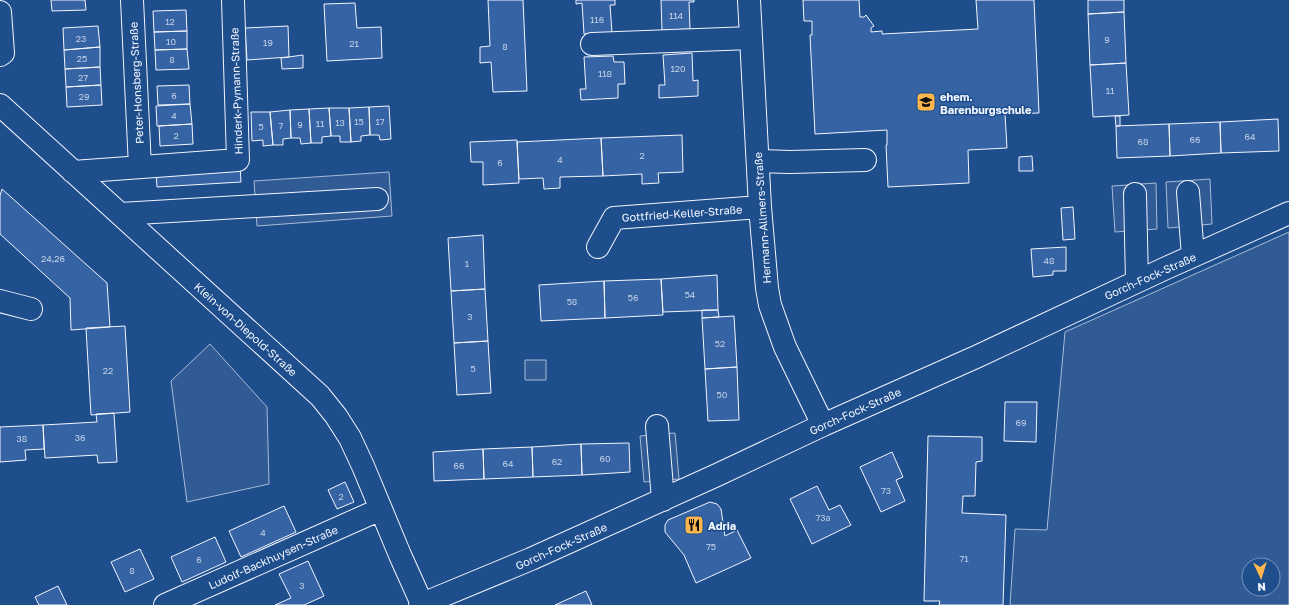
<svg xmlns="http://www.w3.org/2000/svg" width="1289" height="605" font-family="'Golos Text',sans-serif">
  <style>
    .built { fill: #305b95; stroke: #a8bbd7; fill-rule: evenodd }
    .building { fill: #3563a3; stroke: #f2f6ff }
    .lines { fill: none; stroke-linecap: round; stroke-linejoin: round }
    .minor-casing { stroke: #f2f6ff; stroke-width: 24 }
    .minor { stroke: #1f4e8c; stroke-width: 22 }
    .labels { text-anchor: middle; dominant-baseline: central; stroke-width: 3; stroke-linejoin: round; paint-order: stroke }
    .number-label { font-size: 9px; fill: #c3d1e8 }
    .street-label { font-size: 11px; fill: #f2f6ff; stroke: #1f4e8c }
    .poi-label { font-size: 11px; font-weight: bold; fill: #f2f6ff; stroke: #1f4e8c; text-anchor: start }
  </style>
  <rect width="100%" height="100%" fill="#1f4e8c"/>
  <path class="built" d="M389 172 392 216 257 226 254 181Z
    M1210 179 1212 224 1168 228 1166 182Z
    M1156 183 1157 229 1115 232 1112 186Z
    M1289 232V605H1010L1015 529 1047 530 1065 332ZM1249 565H1273V589H1249Z
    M210 344 267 407 269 484 187 502 171 381Z
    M525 360H546V380H525Z
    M675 433 679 479 644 482 640 436Z"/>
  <path class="building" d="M51 0H85L86 10 52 11Z
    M488 0H523L527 91 493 92 491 62 480 63V47L490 46Z
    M576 0H615V5H610L612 33 584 34 582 3 576 4Z
    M661 0H694V2H689L690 29 662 30Z
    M803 0H859L860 17H864L866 15 874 26 871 28V32L882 31V34L978 29 976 0H1034L1039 113 1005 114 1007 148 968 150 969 183 888 187 886 145H887V130L815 134 810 35H812V21H804Z
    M1088 0H1124V12L1088 14Z
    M355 3 357 28 381 27 382 58 327 61 324 4Z
    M186 10 187 31 154 32 153 11Z
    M1124 12 1126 63 1090 65 1088 14Z
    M98 26 100 47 64 50 63 28Z
    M288 26 289 57 247 60 245 28Z
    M187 31V49L155 50 154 32Z
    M100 47V67L65 69 64 50Z
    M187 49 189 69 156 70 155 50Z
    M692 53 693 81 698 80V96L659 98V85H665L663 55Z
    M303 55V68L282 69 281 58Z
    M613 56 614 62H624L625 84H618V98L581 100 580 89H586L584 57Z
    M1126 63 1129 115 1093 117 1090 65Z
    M100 67 101 85 66 87 65 69Z
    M101 85 102 105 67 107 66 87Z
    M189 85 190 104 158 105 157 86Z
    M190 104 192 124 157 126 156 106Z
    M389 106 391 139 380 140 379 135H370L369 107Z
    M369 107 370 135 361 136V141L351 142 349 108Z
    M329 108 331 136 322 137V143H311L309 109Z
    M329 108H349L351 142H340V136H331Z
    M309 109 311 143 301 144 300 138H291L290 110Z
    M290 110 291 138 283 139V145H273L270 112Z
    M251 112H270L273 145 263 146V140L252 141Z
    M1115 116H1120V126H1116Z
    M1278 119 1279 151 1221 153 1220 122Z
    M1220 122 1221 153 1170 156 1169 124Z
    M192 124 193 144 160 146 159 126Z
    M1169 124 1170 156 1117 158 1116 126Z
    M682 135 683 172 658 173 659 183 642 184V174L603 176 601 138Z
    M601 138 603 176 560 177V188L544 189 543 178 519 179 517 142Z
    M517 140 519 183 483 185V162H471L470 142Z
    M1032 156 1033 171H1019V157Z
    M240 166 241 182 157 187 156 171Z
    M2 189 107 283 110 327 71 330 70 298 0 234V196Z
    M1073 207 1075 239 1063 240 1061 208Z
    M483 235 485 289 451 291 448 238Z
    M1066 247V271H1053V275L1033 277 1031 249Z
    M717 275 718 310 663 312 661 279Z
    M661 279 663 315 605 318 604 281Z
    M604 281 605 318 541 321 539 285Z
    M485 289 488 341 454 343 451 291Z
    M702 310H718L719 317 702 318Z
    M734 316 737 367 705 369 702 318Z
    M125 326 130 412 91 415 86 328Z
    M488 341 491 393 457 395 454 343Z
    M737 367 739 420 708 421 705 369Z
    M1005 402H1037L1036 442 1004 441Z
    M114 413 117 462 98 463 97 455 45 458 43 425 97 422 96 414Z
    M43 425 44 449 25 450 26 460 0 462V427Z
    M928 436 982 437V461L976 462 975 496H963L962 513 1006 515 1003 605H939L940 601H924Z
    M629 443 630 472 582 475 581 444Z
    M581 444 582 475 533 477 532 447Z
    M532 447 533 477 484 479 483 449Z
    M483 449 484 479 434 481 433 452Z
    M892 452 903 477 896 480 905 501 881 512 860 467Z
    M345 482 354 502 337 509 328 490Z
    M817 486 829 510 840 505 851 525 812 544 790 499Z
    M710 502 717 504 721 509 725 536 737 530 751 558 696 583 684 555 665 532V525L668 520Z
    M284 506 296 532 241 557 229 531Z
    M215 537 226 562 182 582 171 557Z
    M140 549 154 579 125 592 111 562Z
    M308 561 324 596 304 605H275L291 598 279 574Z
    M58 586 67 605H39L35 597Z
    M586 591 592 605H555Z"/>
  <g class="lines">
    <g class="minor-casing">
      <path id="minor" d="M132 0 140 167
        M749 0 760 207 767 288 770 305 785 347 823 425
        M0 12 3 53 0 55
        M592 44 751 38
        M0 105 320 396 336 416 350 438 363 466 400 555 422 604
        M758 161 790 162 865 160
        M73 172 238 160 233 0
        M1188 192 1193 256
        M1135 194 1137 281
        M120 214 377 199
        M598 247 614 218 760 207
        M0 301 31 309
        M657 426 663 500
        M165 605 381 509
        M420 605 531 559 717 475 823 425 976 357 1164 269 1289 213"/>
    </g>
    <use href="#minor" class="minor"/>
  </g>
  <defs>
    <g id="school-square" transform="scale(1)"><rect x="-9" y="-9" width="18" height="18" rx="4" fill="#ffb74d" stroke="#1f4e8c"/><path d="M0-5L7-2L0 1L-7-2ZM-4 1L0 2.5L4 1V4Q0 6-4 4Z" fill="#111"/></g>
    <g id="restaurant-square" transform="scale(1)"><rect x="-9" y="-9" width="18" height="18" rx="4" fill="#ffb74d" stroke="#1f4e8c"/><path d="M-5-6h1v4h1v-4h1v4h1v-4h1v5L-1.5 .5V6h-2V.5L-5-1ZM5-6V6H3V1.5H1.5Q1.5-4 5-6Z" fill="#111"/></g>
  </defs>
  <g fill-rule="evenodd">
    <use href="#school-square" x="926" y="102"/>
    <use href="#restaurant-square" x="694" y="525"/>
  </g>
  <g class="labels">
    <g class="number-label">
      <text x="676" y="15">114</text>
      <text x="597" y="19">116</text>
      <text x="170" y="21">12</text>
      <text x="81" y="38">23</text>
      <text x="1107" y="39">9</text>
      <text x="171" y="41">10</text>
      <text x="268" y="42">19</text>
      <text x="354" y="43">21</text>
      <text x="505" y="46">8</text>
      <text x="82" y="58">25</text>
      <text x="172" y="59">8</text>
      <text x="678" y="68">120</text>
      <text x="605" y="73">118</text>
      <text x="83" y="77">27</text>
      <text x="1110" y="90">11</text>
      <text x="174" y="95">6</text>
      <text x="84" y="96">29</text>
      <text x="174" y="115">4</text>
      <text x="359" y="121">15</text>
      <text x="380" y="121">17</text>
      <text x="340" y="122">13</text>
      <text x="320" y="123">11</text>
      <text x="300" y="124">9</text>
      <text x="281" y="125">7</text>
      <text x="261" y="126">5</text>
      <text x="176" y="135">2</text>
      <text x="1250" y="136">64</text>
      <text x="1195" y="139">66</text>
      <text x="1143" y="141">68</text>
      <text x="642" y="155">2</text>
      <text x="560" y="159">4</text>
      <text x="500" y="162">6</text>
      <text x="53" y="258">24,26</text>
      <text x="1049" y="260">48</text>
      <text x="467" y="263">1</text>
      <text x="690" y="294">54</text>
      <text x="633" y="297">56</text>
      <text x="572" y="301">58</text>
      <text x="470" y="316">3</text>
      <text x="720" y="343">52</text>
      <text x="473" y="368">5</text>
      <text x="108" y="370">22</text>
      <text x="722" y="394">50</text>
      <text x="1021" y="422">69</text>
      <text x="80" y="437">36</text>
      <text x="22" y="438">38</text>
      <text x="605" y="458">60</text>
      <text x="557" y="461">62</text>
      <text x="508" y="463">64</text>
      <text x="459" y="465">66</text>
      <text x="886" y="490">73</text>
      <text x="341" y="496">2</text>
      <text x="823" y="517">73a</text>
      <text x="263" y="532">4</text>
      <text x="711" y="546">75</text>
      <text x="964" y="558">71</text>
      <text x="199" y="559">6</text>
      <text x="132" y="570">8</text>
      <text x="302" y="585">3</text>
    </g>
    <g class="street-label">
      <text transform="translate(136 83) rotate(-93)">Peter-Honsberg-Straße</text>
      <text transform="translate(236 91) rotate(-92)">Hinderk-Pymann-Straße</text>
      <text transform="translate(682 213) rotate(-4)">Gottfried-Keller-Straße</text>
      <text transform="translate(762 218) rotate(-94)">Hermann-Allmers-Straße</text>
      <text transform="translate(1150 276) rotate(-24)">Gorch-Fock-Straße</text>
      <text transform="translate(246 329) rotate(42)">Klein-von-Diepold-Straße</text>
      <text transform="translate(855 411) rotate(-24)">Gorch-Fock-Straße</text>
      <text transform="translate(561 546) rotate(-24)">Gorch-Fock-Straße</text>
      <text transform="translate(273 557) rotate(-24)">Ludolf-Backhuysen-Straße</text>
    </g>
    <g class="poi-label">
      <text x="940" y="96">ehem.<tspan x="940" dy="13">Barenburgschule</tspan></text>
      <text x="708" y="525">Adria</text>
    </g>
  </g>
  <g transform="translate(1261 577) rotate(176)"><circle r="19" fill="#1f4e8c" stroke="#7391ba"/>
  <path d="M0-3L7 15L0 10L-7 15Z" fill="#ffb74d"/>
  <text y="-6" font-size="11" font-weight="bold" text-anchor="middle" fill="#f2f6ff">N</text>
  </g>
</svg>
